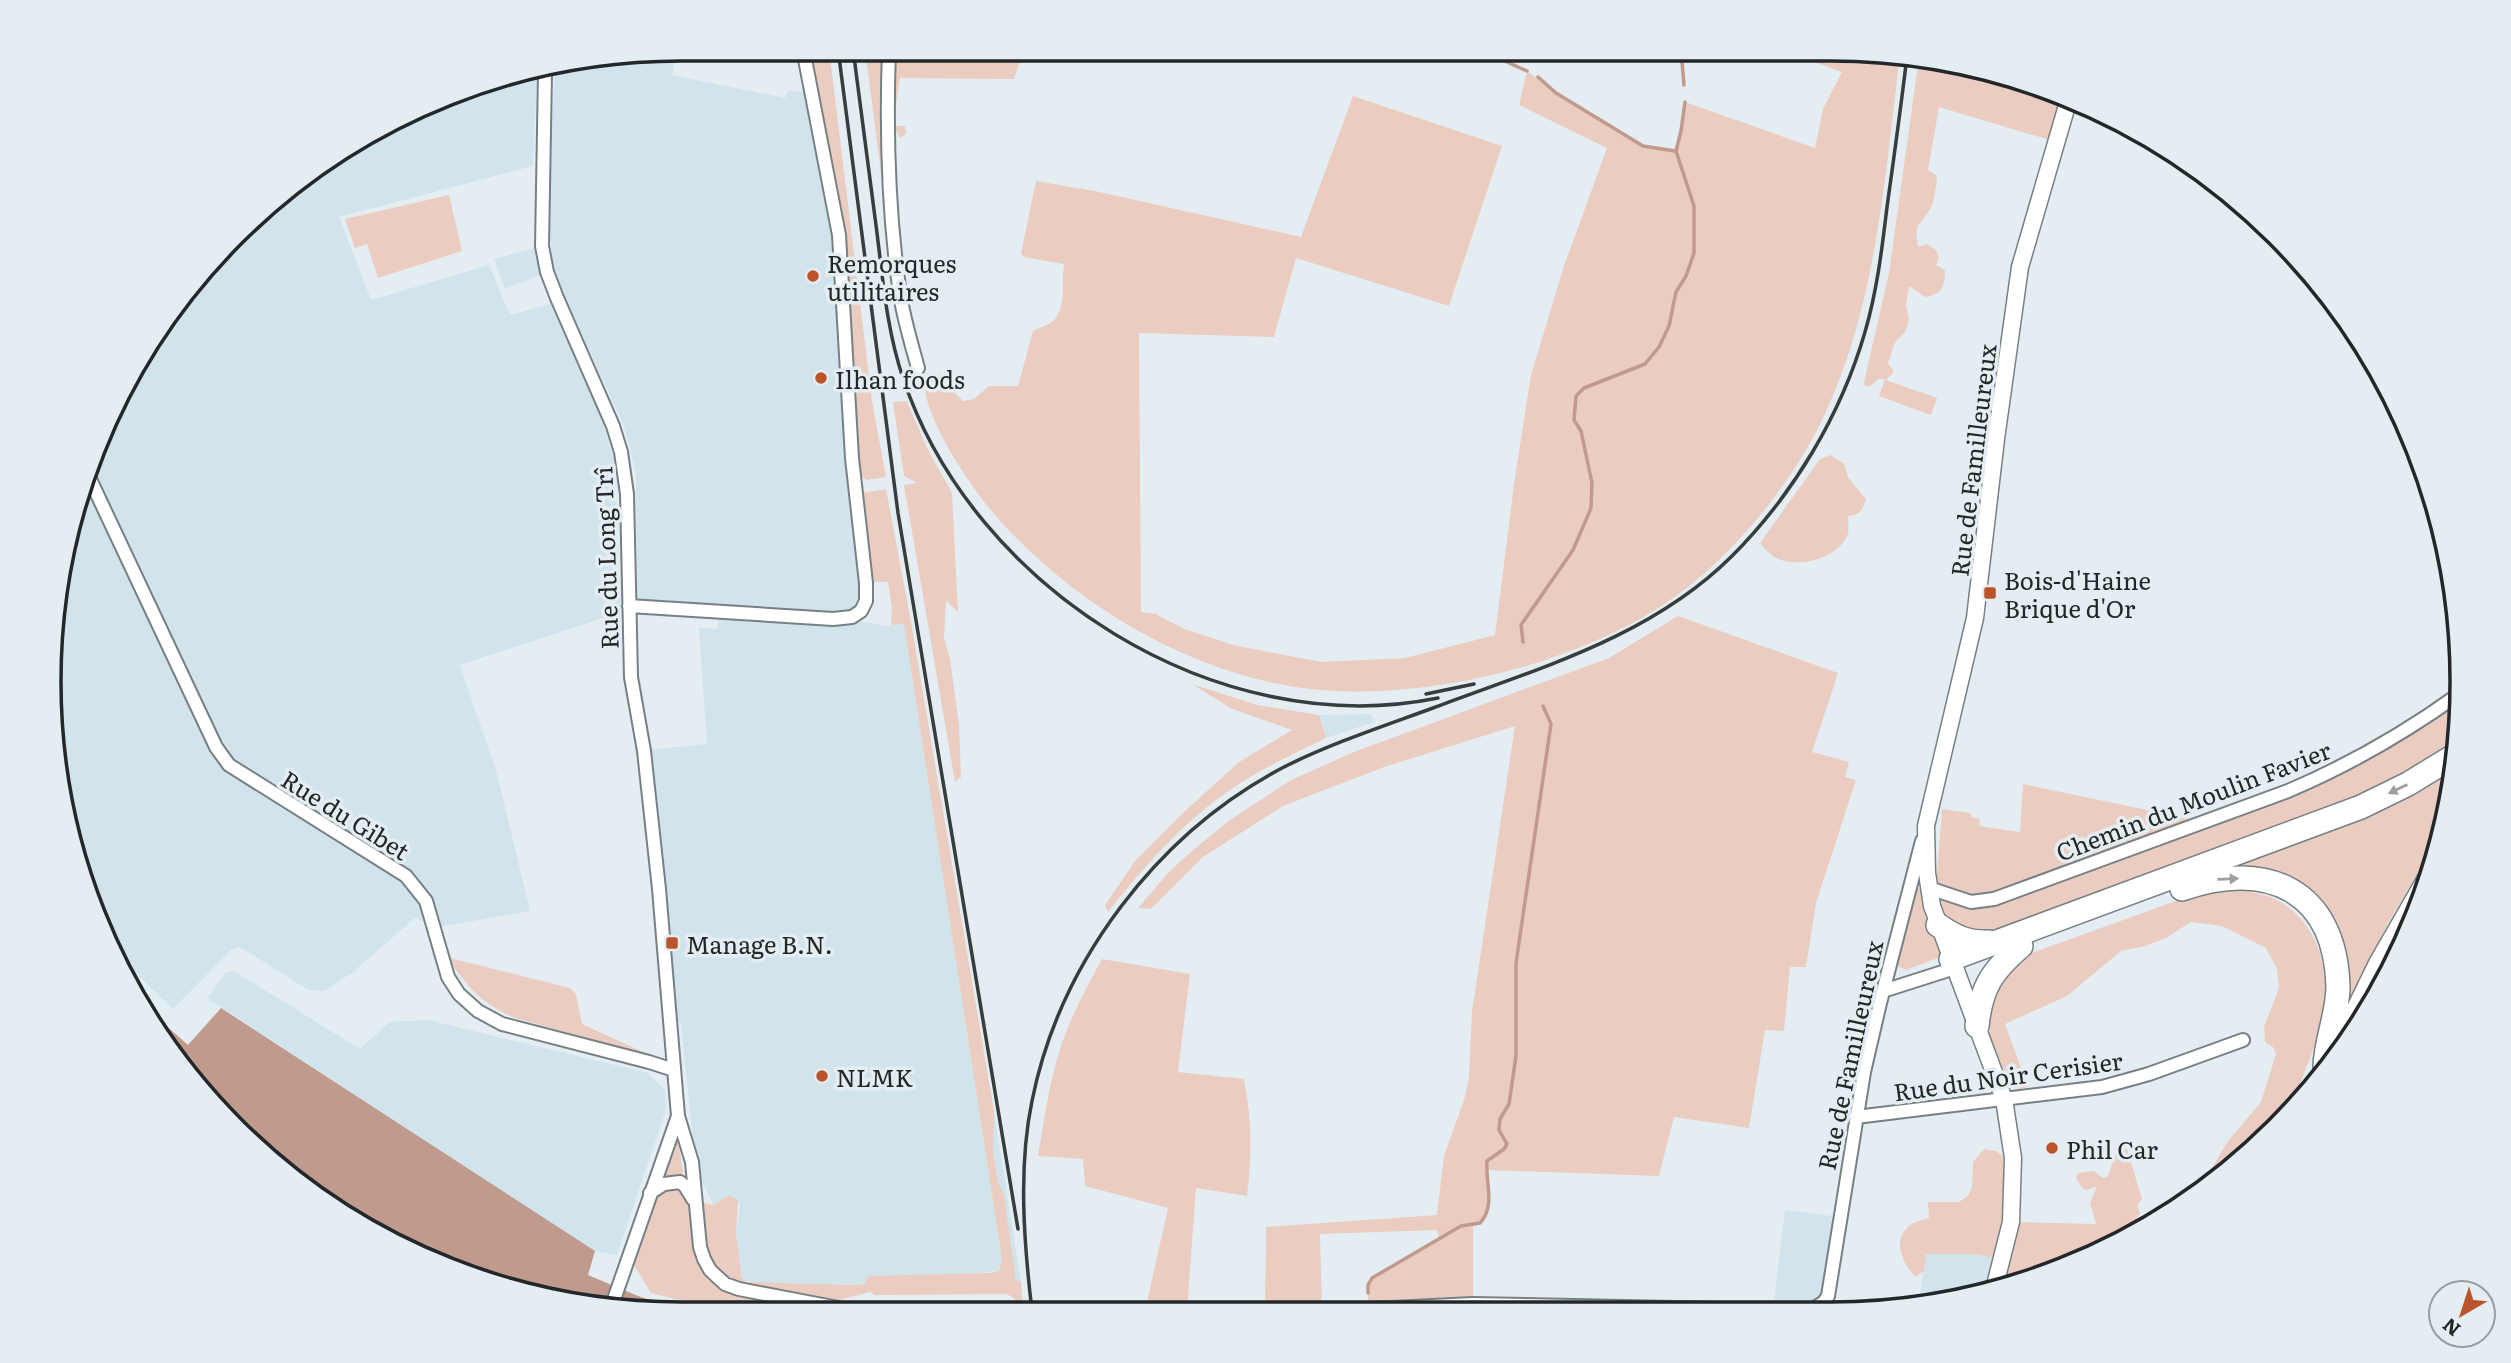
<svg xmlns="http://www.w3.org/2000/svg" width="2511" height="1363" font-family="Literata,serif">
  <style>
    .built { fill: #d1e3eb }
    .green { fill: #ebccc1 }
    .water { fill: #bf9a8d }
    .lines { fill: none; stroke-linecap: round; stroke-linejoin: round }
    .stream { stroke: #bf9a8d; stroke-width: 3.5 }
    .minor-casing { stroke: #778084; stroke-width: 16 }
    .tertiary-casing { stroke: #778084; stroke-width: 19 }
    .motorway-casing { stroke: #778084; stroke-width: 26 }
    .minor { stroke: #fff; stroke-width: 12 }
    .tertiary { stroke: #fff; stroke-width: 16 }
    .motorway { stroke: #fff; stroke-width: 23 }
    .rail { stroke: #373c3e; stroke-width: 3.5 }
    .oneway { fill: #9c9e9f }
    .poi-dot { fill: #bb542a; stroke: #e4eef2; stroke-width: 2.5 }
    .labels { text-anchor: middle; dominant-baseline: central; stroke-width: 7; stroke-linejoin: round; paint-order: stroke }
    .poi-label { font-size: 24px; fill: #232729; stroke: #e4eef2; text-anchor: start }
    .street-label { font-size: 24px; fill: #232729; stroke: #e4eef2 }
    .rim { fill: none; stroke: #232729; stroke-width: 3.5 }
  </style>
  <rect width="100%" height="100%" fill="#e4eef2"/>
  <path class="built" d="M676 50 672 75 785 98 788 91 805 92 835 231 840 355 850 496 863 600 850 610 832 614 637 603 636 473 624 426 554 273 547 205 555 70Z
    M537 73 533 166 339 217 371 300 489 265 510 315 550 304 600 413 615 463 621 612 460 665 497 774 530 911 439 927 415 918 353 972 324 991 308 990 240 947 231 950 173 1009 117 955 97 924 50 723 70 518 155 330 296 180 478 83Z
    M542 246 547 272 505 289 494 259Z
    M719 616 861 622 889 626 904 623 1002 1259 999 1271 853 1285 761 1283 742 1280 736 1233 740 1204 729 1195 714 1205 696 1171 681 1023 677 1021 663 864 648 750 707 744 699 628 718 629Z
    M1371 714 1374 722 1326 738 1319 715Z
    M234 971 360 1049 390 1022 428 1020 648 1073 665 1090 666 1110 617 1255 595 1251 207 998 226 972Z
    M994 1111 1021 1282 1016 1281 1004 1195 998 1182 993 1151Z
    M1785 1210 1840 1217 1828 1296 1832 1309H1773Z
    M1926 1254H1976L1994 1258 1984 1292 1912 1309H1855L1868 1308V1298L1920 1296Z"/>
  <path class="green" d="M803 49H829L872 401 886 477 867 480 859 475 839 235Z
    M865 49H882L884 72 889 49H1024L1014 79 900 78 893 126H905L906 134 900 138 898 132 893 130 889 234Z
    M1781 50H1870L1900 55C1884 183 1876 316 1816 432 1782 497 1722 567 1660 607 1563 669 1409 705 1295 687 1183 669 1076 604 1001 522 974 492 921 417 924 376L931 372 947 376 956 394 963 401 974 399 989 386H1018L1033 331C1039 328 1049 325 1054 320 1067 306 1061 282 1064 264L1024 257 1021 253 1036 181 1095 191 1301 237 1353 96 1502 146 1449 306 1296 258 1274 337 1139 333 1141 612 1156 614 1184 629 1237 646 1322 662 1405 658 1495 635 1515 477 1531 375 1564 266 1607 148 1519 105 1527 71 1556 93 1643 146 1676 150 1681 131 1685 102 1815 148 1823 109 1842 72Z
    M1919 58 1994 71 2068 102 2056 142 1939 107 1928 170 1936 175 1937 180C1935 189 1935 202 1930 209 1919 228 1914 222 1918 247L1927 244 1936 250 1939 258 1936 265 1945 270C1945 287 1942 294 1925 297L1909 286 1906 305 1909 320 1905 332 1895 342 1888 363 1894 372 1886 380 1937 398 1931 415 1879 396 1885 379H1878L1871 386H1865L1864 382 1889 273Z
    M449 195 462 251 378 278 367 244 355 248 345 219Z
    M907 401 927 448 952 493 958 612 946 600 944 638 950 659 959 725 961 777 955 782 904 485 917 483 904 476 893 402Z
    M1831 455 1844 464 1848 477 1866 499C1863 510 1860 515 1848 516 1848 524 1850 532 1846 538 1836 558 1802 567 1781 560 1772 557 1766 550 1760 543L1820 459Z
    M886 489 911 622 994 1111 993 1151 998 1182 1004 1195 1016 1280 1021 1282 1023 1311H1015V1299L1007 1294 875 1295 870 1292 820 1305 859 1312H726L651 1293 629 1257 676 1140H678L685 1186 695 1201 714 1205 729 1195 738 1201 736 1233 742 1279 748 1282 853 1285 865 1284 866 1279 870 1276 990 1273 999 1271 1002 1259 904 624 891 625 892 608 888 582H871L861 493Z
    M1678 616 1838 673 1812 752 1849 762 1845 777 1856 780 1816 903 1806 967H1790L1784 1031 1765 1030 1749 1128 1674 1117 1659 1176 1486 1170C1488 1190 1496 1216 1473 1226V1304L1368 1309V1285L1372 1278 1439 1238 1437 1230 1320 1234 1322 1311H1265L1266 1227 1437 1215 1444 1156 1465 1097 1469 1077 1472 1012 1515 726 1384 767 1283 806 1203 857 1151 909 1138 908 1169 872 1193 850 1230 820 1291 780 1354 752 1609 658Z
    M1192 684 1257 705 1319 715 1326 738C1293 754 1260 769 1230 790 1182 823 1144 867 1108 912L1105 905 1135 861 1182 814 1239 762 1292 730 1230 708Z
    M2459 694 2457 742 2401 776 2354 799 2001 932H1959L1942 915 1937 902 1942 898 1929 888 1927 873 1937 874 1942 809 1971 813V817L1980 819 1979 826 2020 832 2023 784 2205 822 2288 791Z
    M2457 762 2439 838 2388 923 2348 1005 2342 1012 2312 898 2211 875Z
    M1916 888 1923 889 1941 955 1938 958 1906 970 1899 967 1896 961Z
    M2239 890C2251 892 2264 894 2275 899 2317 920 2332 971 2323 1014 2317 1047 2299 1084 2287 1115L2277 1128 2204 1188 2206 1178 2228 1141 2261 1102 2276 1054 2273 1047 2265 1042 2264 1027 2279 988 2277 969 2266 948 2222 926 2191 922 2166 938 2145 946 2121 951 2067 996 2005 1024 2028 1087 2019 1089 2010 1085 1990 1036V1025L1986 1022 1989 995 2023 956 2204 891Z
    M446 957 570 988 576 994 582 1024 654 1057 515 1018C477 1001 471 989 446 957Z
    M1102 959 1190 974 1178 1072 1244 1079C1252 1117 1252 1157 1247 1196L1196 1188 1187 1311H1145L1168 1208 1085 1186 1083 1159 1038 1156C1044 1120 1049 1084 1060 1049 1070 1018 1086 988 1102 959Z
    M2123 1148 2127 1149 2142 1199 2137 1205 2140 1213 2135 1221 2140 1228 2033 1280 1994 1289 2011 1222 2096 1224 2090 1203 2097 1186 2088 1190 2083 1189 2076 1178 2078 1173 2094 1171 2103 1178 2107 1177C2113 1168 2111 1154 2123 1148Z
    M1984 1149 1996 1151 2003 1156 2006 1234 1994 1258 1976 1254H1926L1924 1271 1915 1277C1903 1263 1892 1242 1908 1227 1913 1222 1922 1220 1929 1218L1928 1202H1959L1968 1196 1972 1187 1973 1162Z"/>
  <path class="water" d="M221 1008 595 1251 588 1275 638 1296 690 1313H641L517 1292 366 1229 206 1099 154 1015 188 1045Z"/>
  <g class="lines">
    <path class="stream" d="M1487 50 1500 59 1527 71
      M1681 50 1684 85
      M1538 77 1556 93 1643 146 1675 151
      M1523 642 1521 625 1573 550 1591 508 1592 483 1581 431 1574 420 1576 396 1584 388 1645 364 1659 347 1669 326 1676 292 1686 276 1694 253V206L1676 151 1681 131 1685 102
      M1368 1293V1285L1372 1278 1461 1226 1480 1223C1496 1206 1485 1182 1487 1161L1504 1149 1507 1144 1499 1130 1500 1119 1509 1104 1516 1056V963L1551 724 1543 706"/>
    <g class="minor-casing">
      <path id="minor" d="M889 49C886 133 888 217 901 300 905 323 912 346 918 368
        M545 72 542 246 547 272 557 298 613 426 621 452 627 494 631 677 644 751 659 889 678 1116 692 1162 700 1247 704 1259 710 1270 725 1284 739 1289 859 1312
        M89 477 216 747 229 765 406 876 426 901 448 977 459 994 478 1011 502 1024 649 1062 674 1070
        M629 606 833 619 852 617 861 611 866 601V583L852 458 839 235 803 49
        M1929 888 1971 902 1994 899 2288 791C2349 765 2405 733 2459 694
        M1883 991 1955 968
        M1856 1117 2102 1087 2149 1074 2243 1040
        M650 1193 664 1184 680 1182 685 1186 693 1199
        M611 1308 678 1116
        M1813 1309 1824 1302 1828 1296 1864 1072 1880 1003 1922 841
        M1351 1310 1473 1304 1725 1309"/>
    </g>
    <g class="tertiary-casing">
      <path id="tertiary" d="M1994 1289 2011 1222 2013 1158 2004 1099 1932 906 1927 873 1926 826 1975 618 1996 439 2020 267 2068 102"/>
    </g>
    <g class="motorway-casing">
      <path id="motorway" d="M2182 889C2267 859 2335 890 2338 986 2338 1014 2326 1039 2325 1066
        M1938 925C1955 937 1968 943 1989 942
        M1951 959 2361 807 2408 784 2457 754
        M1977 1026C1981 987 1992 971 2021 946
        M2342 1043 2380 965 2430 878"/>
    </g>
    <use href="#minor" class="minor"/>
    <use href="#tertiary" class="tertiary"/>
    <use href="#motorway" class="motorway"/>
    <path class="rail" d="M838 49 898 513 1018 1229
      M853 49C861 110 869 171 877 233 883 281 887 331 903 378 973 588 1217 743 1438 698
      M1426 694 1474 684
      M1032 1311C1024 1243 1018 1168 1032 1101 1060 961 1158 833 1284 767 1332 743 1384 726 1433 708 1539 668 1651 637 1732 556 1793 495 1841 415 1865 332 1877 291 1882 249 1887 207 1894 157 1901 107 1907 56"/>
  </g>
  <defs><path id="oneway-solid" d="M-6-.8H1V-3.2L6.5 0L1 3.2V.8H-6Z" transform="scale(1.75)"/></defs>
  <g class="oneway">
    <use href="#oneway-solid" transform="translate(2398 789) rotate(154)"/>
    <use href="#oneway-solid" transform="translate(2228 879) rotate(-2)"/>
  </g>
  <g class="poi-dot">
    <circle cx="813" cy="276" r="7"/>
    <circle cx="821" cy="378" r="7"/>
    <rect x="1983" y="586" width="14" height="14" rx="3.5"/>
    <rect x="665" y="936" width="14" height="14" rx="3.5"/>
    <circle cx="822" cy="1076" r="7"/>
    <circle cx="2052" cy="1148" r="7"/>
  </g>
  <g class="labels">
    <g class="poi-label">
      <text x="827" y="262">Remorques<tspan x="827" dy="28">utilitaires</tspan></text>
      <text x="835" y="378">Ilhan foods</text>
      <text x="2004" y="579">Bois-d'Haine<tspan x="2004" dy="28">Brique d'Or</tspan></text>
      <text x="686" y="943">Manage B.N.</text>
      <text x="836" y="1076">NLMK</text>
      <text x="2066" y="1148">Phil Car</text>
    </g>
    <g class="street-label">
      <text transform="translate(1972 460) rotate(-83)">Rue de Familleureux</text>
      <text transform="translate(605 558) rotate(-92)">Rue du Long Trî</text>
      <text transform="translate(2193 800) rotate(-21)">Chemin du Moulin Favier</text>
      <text transform="translate(346 814) rotate(32)">Rue du Gibet</text>
      <text transform="translate(1849 1055) rotate(-78)">Rue de Familleureux</text>
      <text transform="translate(2008 1075) rotate(-8)">Rue du Noir Cerisier</text>
    </g>
  </g>
  <path d="M0 0H2511V1363H0ZM681 61H1830A620 620 0 0 1 2450 681V682A620 620 0 0 1 1830 1302H681A620 620 0 0 1 61 682V681A620 620 0 0 1 681 61Z" fill="#e4eef2" fill-rule="evenodd"/>
  <path class="rim" d="M681 61H1830A620 620 0 0 1 2450 681V682A620 620 0 0 1 1830 1302H681A620 620 0 0 1 61 682V681A620 620 0 0 1 681 61Z"/>
  <g transform="translate(2462 1314) rotate(219)"><circle r="33" fill="#e4eef2" stroke="#979ea2" stroke-width="2"/>
  <path d="M0-5L12 26L0 18L-12 26Z" fill="#bb542a"/>
  <text y="-10" font-size="19" font-weight="bold" text-anchor="middle" fill="#232729">N</text>
  </g>
</svg>
